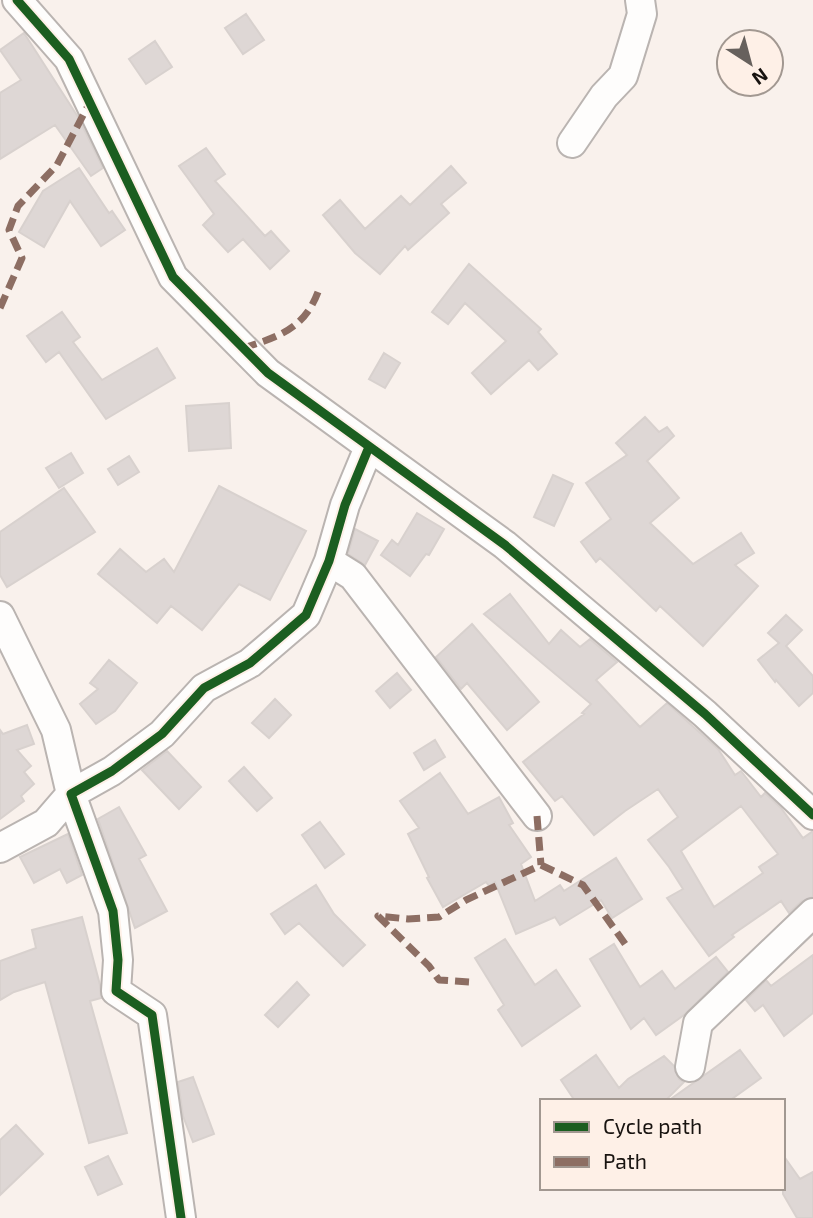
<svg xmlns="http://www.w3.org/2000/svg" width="813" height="1218" font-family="'Exo 2',sans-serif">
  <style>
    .building { fill: #ded7d5; stroke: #d8d1ce; stroke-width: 2; fill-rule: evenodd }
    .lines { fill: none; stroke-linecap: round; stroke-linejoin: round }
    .minor-casing { stroke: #bab4b1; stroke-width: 32 }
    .minor { stroke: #fefdfc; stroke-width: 28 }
    .quiet { stroke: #8d6e63; stroke-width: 7; stroke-dasharray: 14 7; stroke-linecap: butt }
    .cycleway-casing { stroke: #fef0e7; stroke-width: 13 }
    .cycleway { stroke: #1b5e20; stroke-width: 9 }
  </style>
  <rect width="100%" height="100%" fill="#f9f1ec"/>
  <path class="building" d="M246 14 264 40 243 54 225 28Z
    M24 33 78 117 103 168 91 176 55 125 0 159V93L21 80 0 50Z
    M155 41 172 67 146 84 129 59Z
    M206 148 225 174 215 181 265 236 271 231 289 251 270 269 243 239 228 252 203 225 214 214 179 166Z
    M451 166 466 183 441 204 449 213 408 250 405 246 380 274 355 253 323 215 340 200 365 229 401 196 410 205Z
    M79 168 109 213 112 211 125 230 101 246 70 201 44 247 19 232 43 191Z
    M469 264 541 329 538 332 557 354 538 370 529 360 491 394 472 373 506 341 465 303 448 324 432 312Z
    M62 312 80 337 73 342 102 380 157 348 175 378 106 419 59 352 46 362 27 336Z
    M384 353 400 363 385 388 369 379Z
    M229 403 231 448 189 451 186 406Z
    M645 417 659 432 667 427 674 436 647 461 679 498 650 523 693 564 741 533 754 553 735 565 758 586 703 646 660 606 656 611 600 558 596 562 581 542 611 519 586 483 627 455 616 443Z
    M71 453 83 473 59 488 46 468Z
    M129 456 139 472 118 485 108 469Z
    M553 475 573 484 554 526 534 517Z
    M219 486 306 531 270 600 239 584 202 630 171 606 157 623 98 574 120 549 146 572 164 559 174 572Z
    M64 488 95 532 7 587 0 575V532Z
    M417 513 444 529 429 555 426 554 410 576 381 555 392 540 398 545Z
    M355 529 378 541 365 565 348 554Z
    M510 594 549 644 561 630 580 647 590 639 617 662 596 680 640 727 667 703 718 749 735 775 741 771 761 797 765 793 781 808 803 838 813 831V897L802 901 789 913 781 901 732 935 734 937 709 956 667 898 683 889 669 867 648 840 678 817 658 789 625 811 594 835 562 796 555 801 523 762 584 714 582 713 591 704 484 614ZM741 806 778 854 759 867 763 873 714 907 681 851Z
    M786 615 802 630 786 646 813 676V693L799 706 776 680 775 682 758 660 779 643 768 633Z
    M472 624 539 702 507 730 467 683 461 689 436 657Z
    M109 660 137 683 115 711 96 724 80 704 98 689 90 683Z
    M397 673 411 690 390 708 376 691Z
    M275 699 291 715 269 738 252 723Z
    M27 725 34 744 17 750 31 766 24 772 34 784 21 796 24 801 0 819V730L3 734Z
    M435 740 445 757 424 770 414 753Z
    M167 751 201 787 179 809 142 770Z
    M244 767 272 798 257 811 229 781Z
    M440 773 468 814 499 797 513 823 509 825 531 857 521 864 535 901 560 885 564 891 616 858 642 899 612 918 601 900 560 925 555 917 516 934 495 882 489 886 486 882 443 907 427 878 429 877 408 834 419 828 400 801Z
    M119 807 146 855 139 859 167 911 135 928 98 819Z
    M320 822 344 854 325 868 302 835Z
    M68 834 82 875 67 883 60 869 34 883 20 857Z
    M316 885 334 914 365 945 343 966 299 923 285 934 271 914Z
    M82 917 100 985 101 998 90 1001 127 1133 89 1143 45 982 14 992 0 1000V961L36 948 32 930Z
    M505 939 535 985 556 970 580 1006 522 1046 498 1010 504 1005 475 958Z
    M614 944 640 987 662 971 675 989 716 957 728 972 684 1015 656 1035 644 1018 631 1029 590 959Z
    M813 955V1013L784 1036 763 1005 755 1011 746 1000 766 980 771 986Z
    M297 982 309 995 278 1027 265 1015Z
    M740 1050 761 1078 729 1101H668Z
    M596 1055 619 1088 628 1079 664 1056 674 1066 679 1079 684 1082 665 1101H575L561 1080Z
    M193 1077 214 1134 193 1142 183 1116 178 1082Z
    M16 1125 43 1154 0 1195V1140Z
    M783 1155 800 1179 813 1172V1218H797L783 1194Z
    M108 1156 122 1184 98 1195 85 1167Z"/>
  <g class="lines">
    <g class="minor-casing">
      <path id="minor" d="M17 0 69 59 173 277 268 373 505 545 705 714 813 815
        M572 143 604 96 623 76 642 14 640 0
        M329 561 353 576 537 816
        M0 616 56 730 71 794 46 823 0 848
        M690 1067 698 1023 813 913
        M181 1218 152 1015 116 991 118 960 113 911 71 794 112 771 162 734 204 688 250 663 306 615 329 561 345 505 369 447"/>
    </g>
    <use href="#minor" class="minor"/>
    <path class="quiet" d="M0 308 22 258 9 230 18 206 57 165 90 102
      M243 348C278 337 304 329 318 292
      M537 816 541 865
      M541 865 583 885 628 948
      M469 982 439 980 429 966 378 916 408 919 439 917 466 900 541 865"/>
    <g class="cycleway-casing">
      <path id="cycleway" d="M17 0 69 59 173 277 268 373 505 545 705 714 813 815
        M181 1218 152 1015 116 991 118 960 113 911 71 794 112 771 162 734 204 688 250 663 306 615 329 561 345 505 369 447"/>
    </g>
    <use href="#cycleway" class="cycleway"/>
  </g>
  <rect x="540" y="1099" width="245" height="91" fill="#fef0e7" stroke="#a29891" stroke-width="2"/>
  <rect x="554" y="1122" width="35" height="10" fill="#1b5e20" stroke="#a29891" stroke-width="2"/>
  <text x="603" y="1134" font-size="21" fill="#181310">Cycle path</text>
  <rect x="554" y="1157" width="35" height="10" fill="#8d6e63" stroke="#a29891" stroke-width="2"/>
  <text x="603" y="1169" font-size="21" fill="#181310">Path</text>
  <g transform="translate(750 63) rotate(144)"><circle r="33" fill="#fef0e7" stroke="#a29891" stroke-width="2"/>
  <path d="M0-5L12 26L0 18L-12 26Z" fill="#67615d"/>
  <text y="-10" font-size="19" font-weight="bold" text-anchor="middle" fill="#181310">N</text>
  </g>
</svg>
